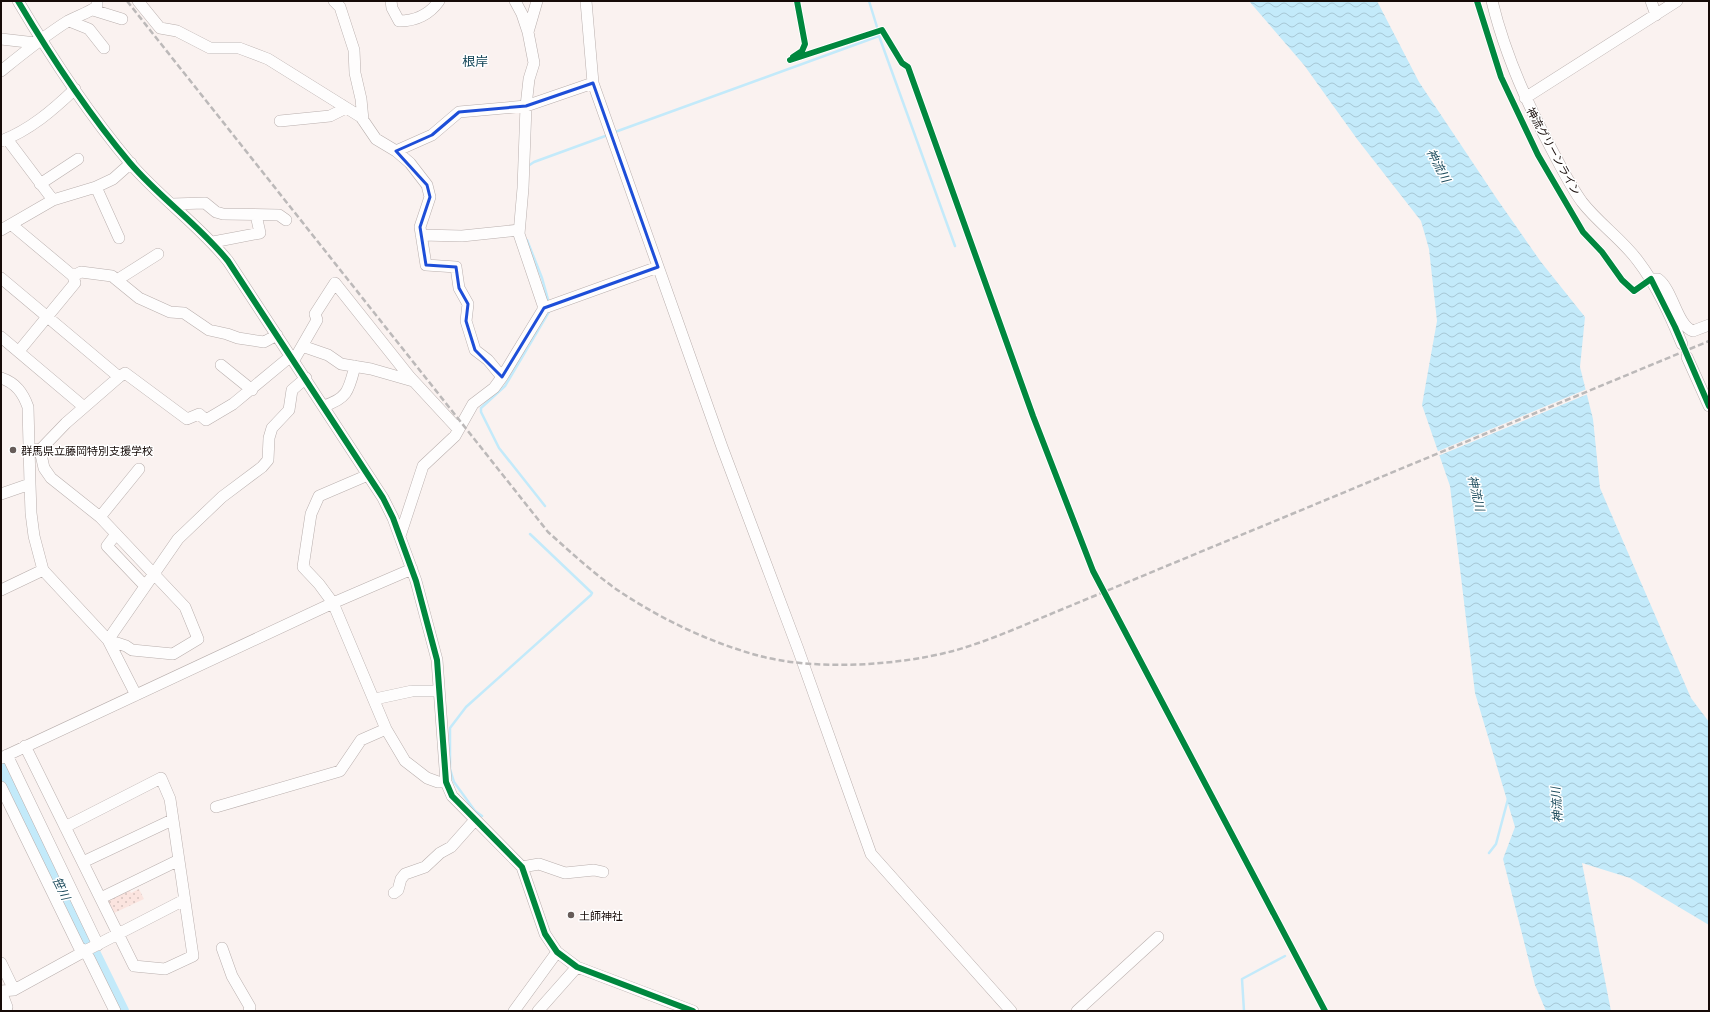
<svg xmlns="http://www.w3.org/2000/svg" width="1710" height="1012" font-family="Barlow,'Noto Sans JP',sans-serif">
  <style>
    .park { fill: url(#park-dots) }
    .water { fill: url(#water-waves) }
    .pier { fill: #faf2f0 }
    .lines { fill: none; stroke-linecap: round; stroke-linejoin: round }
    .stream { stroke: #c3eafa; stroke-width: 2.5 }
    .river { stroke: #c3eafa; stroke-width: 14 }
    .minor-casing { stroke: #b9afad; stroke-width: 12 }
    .minor { stroke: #fefdfd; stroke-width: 11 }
    .rail { stroke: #bcb9b9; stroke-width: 2.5; stroke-dasharray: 6 3; stroke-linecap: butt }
    .cycleway-casing { stroke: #fff; stroke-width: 8 }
    .cycleway { stroke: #00873e; stroke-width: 6 }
    .marked { fill: none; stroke: #1d4ed8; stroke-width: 3; stroke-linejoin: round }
    .poi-dot { fill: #665c59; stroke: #fff; stroke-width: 1.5 }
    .labels { text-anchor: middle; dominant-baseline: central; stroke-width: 3; stroke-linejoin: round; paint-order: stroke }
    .street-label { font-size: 11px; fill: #160b08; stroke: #fff }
    .poi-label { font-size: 11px; fill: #160b08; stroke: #fff; text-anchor: start }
    .water-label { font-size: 12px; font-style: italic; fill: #1c4b5c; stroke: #fff }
    .quarter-label { font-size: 13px; fill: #134557; stroke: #fff }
  </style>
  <defs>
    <pattern id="park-dots" width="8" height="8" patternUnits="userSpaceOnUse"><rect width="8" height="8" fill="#fbe4df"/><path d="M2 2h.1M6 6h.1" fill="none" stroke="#d6c2be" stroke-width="1.8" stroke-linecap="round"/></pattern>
    <pattern id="water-waves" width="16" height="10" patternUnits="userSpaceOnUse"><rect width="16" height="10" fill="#c3eafa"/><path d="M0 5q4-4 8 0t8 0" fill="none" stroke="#a7c7d5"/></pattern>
  </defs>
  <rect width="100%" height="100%" fill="#faf2f0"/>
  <path class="park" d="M128 888 131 893 139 889 144 899 112 914 107 903 110 897Z"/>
  <path class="water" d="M1249 1H1377L1419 82 1497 199 1541 262 1585 317 1580 367 1593 419 1600 488 1691 698 1709 722V925L1630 878 1582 863 1611 1011H1546L1535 985 1503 859 1515 827 1475 693 1450 486 1422 405 1437 321 1429 249 1421 221 1357 139 1304 65Z"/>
  <path class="pier" d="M1587 389 1588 394 1438 456 1436 452Z"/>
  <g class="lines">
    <path class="stream" d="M869 1 877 27
      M615 132 879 36 955 246
      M528 166 534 162 608 135
      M527 240 542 278 549 303
      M545 506 499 448 481 412V408L505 386 550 310
      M482 816 475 811 454 782 450 769V728L466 707 591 595 592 593 530 534
      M1489 853 1496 844 1508 799
      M1244 1011 1242 979 1285 956"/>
    <path class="river" d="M1 765 122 1011"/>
    <g class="minor-casing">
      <path id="minor" d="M18 1C51 57 88 113 130 163 160 198 199 225 228 261L383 498 393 518 416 581 437 660 446 782 452 796 522 867 545 934 557 952 577 967 693 1011
        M138 1 160 28 177 31 210 48H239L268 59 361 117 376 139 396 151 410 163 427 185 430 197 420 227 426 265 456 267 459 288 468 304 466 321 475 350 488 360 502 377
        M334 1 340 7 354 50 355 73 361 99 363 120
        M391 1 392 8 399 21C416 21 429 15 439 1
        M515 1 522 14 528 32 534 63 529 79 526 106 523 188 519 234 544 308
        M586 1 593 83 722 447 798 649 871 854 1011 1011
        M1492 1C1505 55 1527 104 1553 152 1562 169 1571 187 1582 202 1599 224 1622 239 1638 261 1657 286 1670 315 1682 344
        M1651 1 1656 15
        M93 10 122 19
        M69 21 89 29 104 48
        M528 32 537 1
        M1 39 36 43
        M1 71C22 54 44 36 68 21 77 16 91 12 97 6V1
        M1525 98 1677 1
        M280 121 330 116 342 110V105
        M7 139 53 200
        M1 141C30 130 53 110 75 89
        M396 151 432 135 459 112 526 106 593 83
        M40 184 78 159
        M96 187 119 238
        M172 204 205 203 216 212 223 214 279 215 286 220
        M12 225 73 276 81 272 112 276 139 298 170 312 184 313 209 330 227 334 238 338 264 342 277 335
        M1 230 53 200 96 187 113 179 131 163
        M421 235 462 236 519 230
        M213 242 260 233 256 215
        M1 278 119 377
        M1651 279H1658C1673 290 1677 326 1693 331L1709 325
        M117 280 158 254
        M1 337 84 407
        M302 346 328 355 341 364 371 369 413 381
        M19 351 75 283 73 276
        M1687 357 1709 406
        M294 360 317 320 315 314 335 283 409 376 458 429
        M221 365 252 390
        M1 378C16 383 23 393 28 407L30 484 1 494
        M323 406C348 399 349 389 355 366
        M30 449 40 450 66 423 119 377 125 373 187 419 199 414 206 420 233 404 291 356
        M368 475 319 496 311 514 303 567 319 584 333 603 386 729 405 761 427 778 438 782H446
        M30 484 31 513 34 536 43 570 108 640 126 646 132 650 173 654 198 639 185 607 100 517 51 478 44 468 40 450
        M100 517 139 469
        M116 534 107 546 145 586
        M400 536 423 466 455 436 473 404 494 388 502 377 544 308 658 267
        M1 590 43 570
        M136 695 108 640 178 539 222 497 262 467 268 460 269 438 272 428 289 410 292 390 306 378
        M375 699 412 691H439
        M25 746 134 966 165 969 193 956 170 799 161 778 65 827
        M7 755 98 945
        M1 758 333 603 412 569
        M1 787 79 947 85 951 89 958 115 1011
        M216 807 340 771 361 740 386 729
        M83 862 172 820
        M522 867 539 864 565 873 594 870 603 872
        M394 893 398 890 401 879 405 874 425 867 440 853 451 847 475 820
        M101 898 179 860
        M222 948 232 976 250 1007 249 1011
        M1 963 14 990
        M1 991 14 990 85 951 184 900
        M1 1011 7 1007 1 991
        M514 1011 557 952
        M538 1011 577 967
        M1077 1011 1158 937"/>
    </g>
    <use href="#minor" class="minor"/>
    <path class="rail" d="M127 1 548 532C573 554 597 577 625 595 665 621 710 642 756 655 813 671 896 666 953 651 989 641 1024 625 1058 611L1709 341"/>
    <g class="cycleway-casing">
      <path id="cycleway" d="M18 1C51 57 88 113 130 163 160 198 199 225 228 261L383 498 393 518 416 581 437 660 446 782 452 796 522 867 545 934 557 952 577 967 693 1011
        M1477 1 1501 77 1538 155 1583 232 1602 252 1622 280 1634 291 1651 279 1675 327 1709 406
        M793 57 802 51 805 44 797 1
        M790 60 882 30 902 63 908 67 1033 416 1093 571 1325 1011"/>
    </g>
    <use href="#cycleway" class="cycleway"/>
  </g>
  <path class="marked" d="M593 83 658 267 544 308 502 377 475 350 466 321 468 304 459 288 456 267 426 265 420 227 430 197 427 185 396 151 432 135 459 112 526 106Z"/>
  <g class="poi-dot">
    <circle cx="13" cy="450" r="4"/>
    <circle cx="571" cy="915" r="4"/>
  </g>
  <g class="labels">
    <g class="street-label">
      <text transform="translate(1554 151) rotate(61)">神流グリーンライン</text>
    </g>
    <g class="poi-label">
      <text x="21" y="450">群馬県立藤岡特別支援学校</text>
      <text x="579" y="915">土師神社</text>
    </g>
    <g class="water-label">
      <text transform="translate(1439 165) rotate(62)">神流川</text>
      <text transform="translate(1477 493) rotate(77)">神流川</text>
      <text transform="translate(1556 805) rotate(-94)">神流川</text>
      <text transform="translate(62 888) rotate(64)">笹川</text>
    </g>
    <g class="quarter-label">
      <text x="475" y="61">根岸</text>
    </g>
  </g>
  <rect width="1710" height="1012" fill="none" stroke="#160b08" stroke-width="4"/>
</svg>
